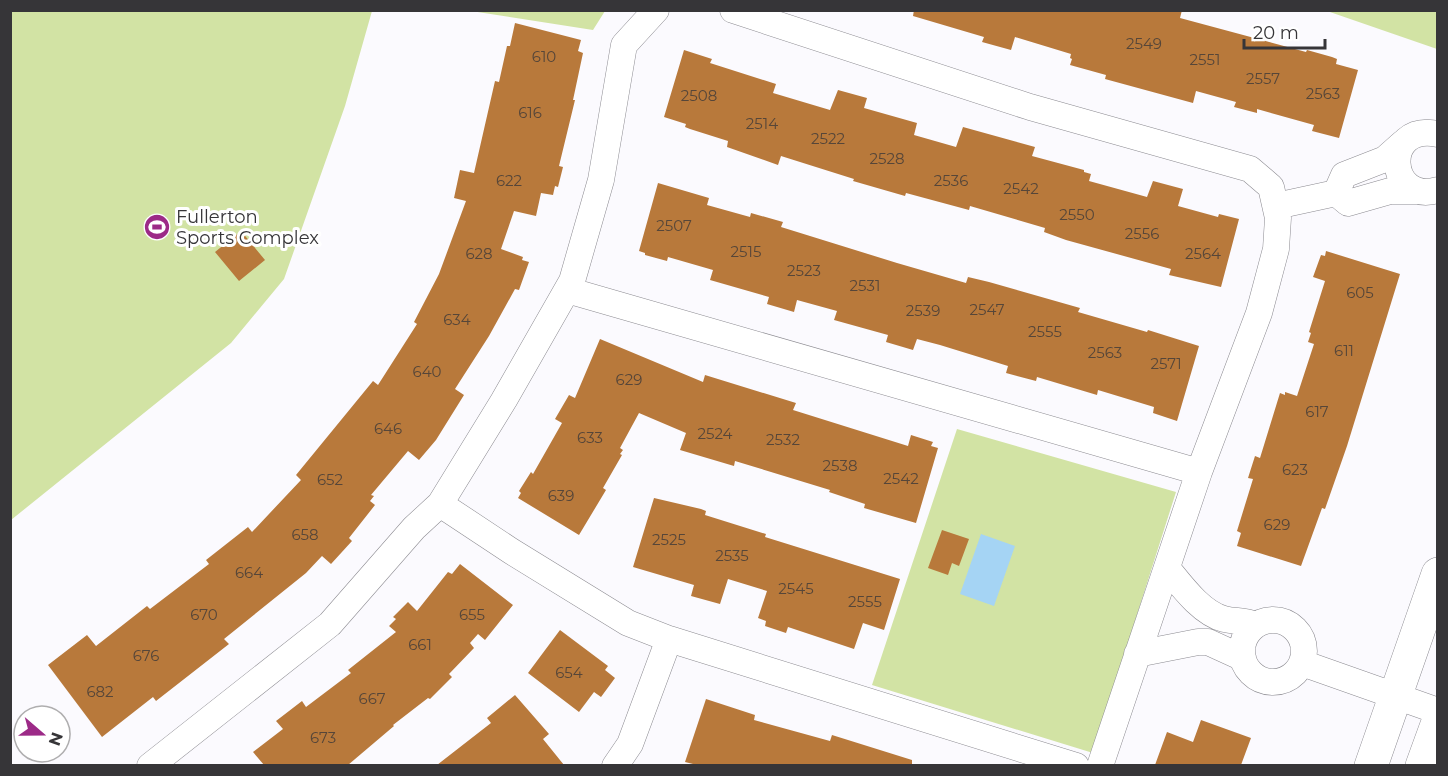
<svg xmlns="http://www.w3.org/2000/svg" width="1448" height="776" font-family="Montserrat,sans-serif">
  <style>
    .green { fill: #d2e3a4 }
    .water { fill: #a5d4f4 }
    .building { fill: #b8793b }
    .lines { fill: none; stroke-linecap: round; stroke-linejoin: round }
    .street-casing { stroke: #8c8b91; stroke-width: 27 }
    .primary-casing { stroke: #8c8b91; stroke-width: 34 }
    .street { stroke: #fff; stroke-width: 26 }
    .primary { stroke: #fff; stroke-width: 33 }
    .labels { text-anchor: middle; dominant-baseline: central; stroke-width: 6; stroke-linejoin: round; paint-order: stroke }
    .number-label { font-size: 15px; fill: #564639 }
    .poi-label { font-size: 18px; fill: #363538; stroke: #fff; text-anchor: start }
  </style>
  <rect width="100%" height="100%" fill="#fbfafe"/>
  <path class="green" d="M11 11H372L345 106 284 279 231 343 11 520Z
    M471 11 605 10V11L593 30Z
    M1327 11H1437V49Z
    M957 429 1176 492 1093 753 872 685Z"/>
  <path class="water" d="M981 534 1015 546 994 606 960 594Z"/>
  <path class="building" d="M914 10H1182L1180 18 1306 52 1307 50 1332 57 1337 59 1336 64 1358 70 1339 138 1312 131 1314 125 1257 109V113L1234 107 1236 102 1196 91 1193 103 1105 79 1106 75 1070 65 1072 59 1070 58 1071 54 1015 37 1011 50 982 42 984 37 913 16Z
    M515 23 581 40 578 51 583 53 573 100H575L559 166 563 167 558 187 555 186 553 195 541 193 536 216 514 211 501 249 523 257 522 260 529 262 519 290 515 289 489 336 455 389 464 395 436 440 419 460 408 451 371 495 374 496 370 501 375 505 349 538 352 541 331 564 322 556 306 573 224 639 229 644 156 701 153 697 102 737 48 665 87 635 96 646 147 606 150 609 209 564 206 560 248 527 252 532 301 480 296 475 373 381 378 385 417 324 414 322 439 274 466 201 454 198 460 170 474 173 495 81 499 82 507 46H510Z
    M684 50 712 59 710 63 776 84 773 93 830 110 838 90 867 98 864 108 917 123 914 135 956 147 963 127 1035 147 1032 156 1084 170V172L1091 174 1089 181 1147 197 1153 181 1183 189 1178 206 1218 217 1219 214 1239 219 1221 287 1169 275 1171 269 1066 240 1044 232 1045 228 970 206 969 210 906 193 905 196 853 181 854 179 781 156 778 165 727 147 728 141 690 129 685 127 686 124 664 117Z
    M658 183 709 198 707 205 750 217 751 213 783 222 781 227 897 263 966 283 968 277 989 282 1080 308 1078 312 1147 332 1148 330 1199 346 1177 421 1153 413 1154 407 1098 390 1097 395 1037 377 1036 381 1006 373 1008 366 940 345 917 339 913 350 886 342 888 335 834 320 837 311 797 300 794 312 767 304 769 297 710 280 713 270 668 257 667 261 645 255V253L639 251Z
    M241 231 265 260 239 281 215 252Z
    M1326 251 1400 274 1347 446 1325 509 1322 508 1301 566 1237 546 1241 533 1237 531 1253 479 1248 478 1255 456 1260 458 1280 393 1285 395V392L1297 396 1314 344 1308 342 1311 333 1309 332 1325 281 1313 277 1321 255 1325 256Z
    M600 339 703 382 705 375 796 403 793 410 908 446 911 435 933 442 931 446 938 448 916 523 864 508 865 504 829 492 830 490 735 461 734 466 680 450 686 433 639 413 620 448 623 450 620 454 622 455 603 488 606 490 579 535 518 498 521 493 519 491 531 472 533 474 562 423 555 419 569 395 575 398Z
    M654 498 701 509 706 511 705 515 766 534 765 537 900 579 884 630 863 623 854 649 788 627 786 633 765 626 766 621 758 618 767 591 728 579 720 604 691 596 694 585 633 567Z
    M942 530 969 539 959 566 952 563 948 575 928 568Z
    M460 564 513 605 485 640 478 634 470 643 474 648 449 674 452 677 430 699 428 698 393 725 394 726 348 765H264L253 752 283 729 276 721 302 701 306 707 351 673 348 670 396 632 389 626 396 619 393 617 408 602 417 611 448 572 452 574Z
    M560 630 608 666 605 670 615 678 601 697 594 692 579 712 528 673Z
    M515 695 549 734 543 739 564 765H437L491 723 487 718Z
    M706 699 755 715 754 720 830 741 832 735 912 760V765H697L685 762Z
    M1201 720 1251 738 1241 765H1155L1167 732 1193 742Z"/>
  <g class="lines">
    <g class="street-casing">
      <path id="street" d="M733 10 1030 107 1250 169 1271 187 1278 218 1276 249 1259 313 1199 472 1100 766
        M1438 134C1381 122 1387 205 1438 190
        M1336 193 1344 175 1385 159 1403 143
        M1336 193 1348 203 1390 191H1418
        M1276 206 1336 193
        M567 290 1199 472
        M440 504 511 551 628 623 669 639 1076 766
        M1167 568C1181 585 1201 613 1224 619 1236 622 1243 620 1256 625
        M1242 651a31 31 0 1 1 62 0a31 31 0 1 1-62 0Z
        M1137 654 1198 642H1208L1243 658
        M1302 663 1438 711
        M150 766 330 624 414 528 440 504 504 400 572 281 601 180 624 45 656 10
        M615 766 630 744 669 639"/>
    </g>
    <g class="primary-casing">
      <path id="primary" d="M1371 766 1438 574
        M1422 766 1438 722"/>
    </g>
    <use href="#street" class="street"/>
    <use href="#primary" class="primary"/>
  </g>
  <defs>
    <g id="stadium-disc" transform="scale(1.35)"><circle r="9.5" fill="#9c2a87" stroke="#fff"/><path d="M0-5a6.5 5 0 1 0 0 10a6.5 5 0 1 0 0-10ZM-3.5-1.8h7v3.6h-7Z" fill="#fff"/></g>
  </defs>
  <g fill-rule="evenodd">
    <use href="#stadium-disc" x="157" y="227"/>
  </g>
  <g class="labels">
    <g class="number-label">
      <text x="1144" y="43">2549</text>
      <text x="544" y="56">610</text>
      <text x="1205" y="59">2551</text>
      <text x="1263" y="78">2557</text>
      <text x="1323" y="93">2563</text>
      <text x="699" y="95">2508</text>
      <text x="530" y="112">616</text>
      <text x="762" y="123">2514</text>
      <text x="828" y="138">2522</text>
      <text x="887" y="158">2528</text>
      <text x="509" y="180">622</text>
      <text x="951" y="180">2536</text>
      <text x="1021" y="188">2542</text>
      <text x="1077" y="214">2550</text>
      <text x="674" y="225">2507</text>
      <text x="1142" y="233">2556</text>
      <text x="746" y="251">2515</text>
      <text x="479" y="253">628</text>
      <text x="1203" y="253">2564</text>
      <text x="804" y="270">2523</text>
      <text x="865" y="285">2531</text>
      <text x="1360" y="292">605</text>
      <text x="987" y="309">2547</text>
      <text x="923" y="310">2539</text>
      <text x="457" y="319">634</text>
      <text x="1045" y="331">2555</text>
      <text x="1344" y="350">611</text>
      <text x="1105" y="352">2563</text>
      <text x="1166" y="363">2571</text>
      <text x="427" y="371">640</text>
      <text x="629" y="379">629</text>
      <text x="1317" y="411">617</text>
      <text x="388" y="428">646</text>
      <text x="715" y="433">2524</text>
      <text x="590" y="437">633</text>
      <text x="783" y="439">2532</text>
      <text x="840" y="465">2538</text>
      <text x="1295" y="469">623</text>
      <text x="901" y="478">2542</text>
      <text x="330" y="479">652</text>
      <text x="561" y="495">639</text>
      <text x="1277" y="524">629</text>
      <text x="305" y="534">658</text>
      <text x="669" y="539">2525</text>
      <text x="732" y="555">2535</text>
      <text x="249" y="572">664</text>
      <text x="796" y="588">2545</text>
      <text x="865" y="601">2555</text>
      <text x="204" y="614">670</text>
      <text x="472" y="614">655</text>
      <text x="420" y="644">661</text>
      <text x="146" y="655">676</text>
      <text x="569" y="672">654</text>
      <text x="100" y="691">682</text>
      <text x="372" y="698">667</text>
      <text x="323" y="737">673</text>
    </g>
    <g class="poi-label">
      <text x="176" y="217">Fullerton<tspan x="176" dy="21">Sports Complex</tspan></text>
    </g>
  </g>
  <rect width="1448" height="776" fill="none" stroke="#363538" stroke-width="24"/>
  <g transform="translate(42 734) rotate(110)"><circle r="28" fill="#ffffff" stroke="#afaeaf" stroke-width="1.5"/>
  <path d="M0-4.5L10 22L0 15L-10 22Z" fill="#9c2a87"/>
  <text y="-9" font-size="16" font-weight="bold" text-anchor="middle" fill="#363538">N</text>
  </g>
  <path d="M1244 39v9h81v-9" fill="none" stroke="#363538" stroke-width="3"/>
  <text x="1253" y="39" font-size="18" fill="#363538" stroke="#ffffff" stroke-width="4.5" paint-order="stroke">20 m</text>
</svg>
